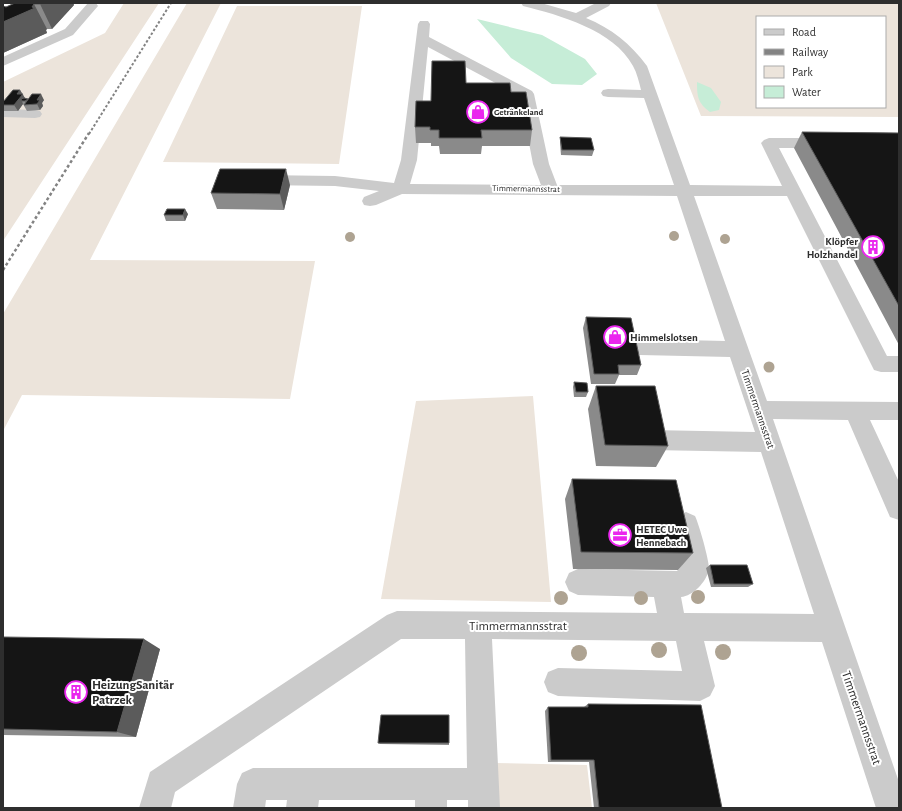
<svg xmlns="http://www.w3.org/2000/svg" width="902" height="811" font-family="'Alegreya Sans',sans-serif">
  <style>
    .green { fill: #ece4db; fill-rule: evenodd }
    .water { fill: #c6edd7 }
    .lines { fill: none; stroke-linecap: round; stroke-linejoin: round }
    .minor { fill: #cbcbcb; fill-rule: evenodd }
    .rail-far1 { stroke: #838383; stroke-width: 2; stroke-dasharray: 2.5 2; stroke-linecap: butt }
    .rail { stroke: #838383; stroke-width: 2.5; stroke-dasharray: 3 2.5; stroke-linecap: butt }
    .tree { fill: #aea392 }
    .wall { fill: #8a8a8a }
    .shaded-wall { fill: #5b5b5b }
    .building { fill: #151515; stroke: #5b5b5b }
    .labels { text-anchor: middle; dominant-baseline: central; stroke-width: 4; stroke-linejoin: round; paint-order: stroke }
    .far-poi-label { font-size: 9px; font-weight: bold; fill: #2e2e2e; stroke: #fff; text-anchor: start }
    .far-street-label { font-size: 9px; fill: #2e2e2e; stroke: #fff }
    .poi-label { font-size: 11px; font-weight: bold; fill: #2e2e2e; stroke: #fff; text-anchor: start }
    .street-label { font-size: 11px; fill: #2e2e2e; stroke: #fff }
    .near-street-label { font-size: 13px; fill: #2e2e2e; stroke: #fff }
    .near-poi-label { font-size: 13px; font-weight: bold; fill: #2e2e2e; stroke: #fff; text-anchor: start }
  </style>
  <rect width="100%" height="100%" fill="#fff"/>
  <path class="green" d="M124 3H159L3 241V82L105 33Z
    M187 3H221L90 260 315 261 290 399 22 395 3 431V314Z
    M656 3H899V117L701 116ZM757 17H885V107H757Z
    M237 6H362L339 164 163 162Z
    M533 396 551 602 381 599 416 401Z
    M494 763 587 765 592 808H495Z"/>
  <path class="water" d="M477 19 542 35 585 59 597 74 582 85 552 84 511 58Z
    M697 82 711 88 721 102 719 110 710 112C698 103 697 97 697 82Z"/>
  <g class="lines">
    <path class="minor" d="M88 3H96L98 6 73 35 3 66V57L65 29Z
      M521 3H541L576 13 596 3H611L609 6 586 18C611 28 631 44 647 66L690 185 782 186 761 143 764 140 769 138H826L831 140 834 143 831 146 826 148H779L887 356H899V372H881L874 370 787 196H694L767 401 899 402V420H870L899 482V520L890 517 848 420 773 419 899 782V808H876L822 642 704 641 715 686 710 696 700 701 558 696 548 692 544 682 548 672 558 668 682 671 676 641 492 639 500 808H468V800H447V808H415V800H319L318 808H286L287 800H266L265 808H233L237 784 242 773 253 768H467L465 639H401L175 792 171 808H139L150 772 387 615 397 611 657 613 654 597 578 595 569 591 565 582 569 573 578 569 677 571 682 565 674 524 677 516 686 512 695 516C699 524 710 563 709 570 706 582 693 596 681 597L684 613 814 614 761 452 650 450 642 447 639 440 642 433 650 430 755 432 730 357 640 355 633 353 630 347 633 341 640 339 725 341 677 196 402 194 376 205 370 206 364 205 362 201 364 197 379 191 335 186 260 185 254 184 252 180 254 176 260 175 335 176 394 183 401 160 418 24 420 21H428L430 24 429 37 532 91 534 94 549 164 557 185H674L644 98 608 97 603 96 601 93 603 90 608 89 641 90C639 82 637 73 633 66 614 30 559 15 523 6ZM428 47 520 96 533 164 541 185 410 184 417 160Z
      M3 109 35 110 40 111 42 114 40 117 35 118 3 117Z"/>
    <path class="rail-far1" d="M89 134 171 3"/>
    <path class="rail" d="M3 270 89 133"/>
  </g>
  <g class="tree">
    <circle cx="674" cy="236" r="5"/>
    <circle cx="350" cy="237" r="5"/>
    <circle cx="725" cy="239" r="5"/>
    <circle cx="769" cy="367" r="5.5"/>
    <circle cx="698" cy="597" r="7"/>
    <circle cx="561" cy="598" r="7"/>
    <circle cx="641" cy="598" r="7"/>
    <circle cx="659" cy="650" r="8"/>
    <circle cx="723" cy="652" r="8"/>
    <circle cx="579" cy="653" r="8"/>
  </g>
  <path class="wall" d="M10 3H73L74 5 52 29H47L46 30 47 33 3 53V6L6 7 11 5Z
    M466 83 511 92 532 130 530 146H482L481 154H440L439 146H431V143H416L415 127 431 101Z
    M20 90 25 98 28 99 44 100 42 103 43 106 40 110 27 111 23 104 18 111H3V102Z
    M802 132 899 133V345L794 148Z
    M560 137 594 150 592 156 561 155 560 143Z
    M290 185 284 210 217 209 211 193Z
    M188 214 185 221H166L164 215Z
    M586 317 641 365 637 375H619L615 384H591L583 328Z
    M574 382 588 392 586 397H574L573 387Z
    M596 386 668 446 656 467 596 466 588 409Z
    M572 479 693 553 678 570 573 569 565 499Z
    M710 565 753 584 748 587H711L706 568Z
    M3 637 160 649 136 737 3 735Z
    M588 704 722 808H594L589 762H548L545 711 548 707H584Z
    M449 715V745L380 744 378 743Z"/>
  <path class="shaded-wall" d="M41 3H73L74 5 52 29 40 4Z
    M34 4 47 29 46 30 47 33 3 53V22L32 7Z
    M20 90 26 100 28 99 31 104 28 105 25 101H22L23 104 18 111 14 105 17 94Z
    M41 94 44 100 42 103 43 106 40 110 37 104V100Z
    M286 169 290 185 284 210 280 194Z
    M185 209 188 214 185 221 183 215Z
    M144 639 160 649 136 737 117 732Z"/>
  <path class="building" d="M15 3H41L40 4H34L32 7 35 8 3 22V6L6 7Z
    M432 61H465L466 83H510L511 92H526L532 130H481L482 138H439V130H430V127H415L416 101H431Z
    M13 90H20L17 94H23L14 105H3V102Z
    M32 94H41L37 100H40L37 104 24 105Z
    M24 98 28 99 25 101H22L21 99Z
    M802 132 899 133V306Z
    M560 137 591 138 594 150H562Z
    M220 169H286L280 194 211 193Z
    M167 209H185L183 215H164Z
    M586 317 631 318 641 365H618L619 374H594Z
    M574 382 587 383 588 392H576Z
    M596 386H655L668 446 605 445Z
    M572 479 676 480 693 553 581 552Z
    M710 565H747L753 584H714Z
    M3 637 144 639 117 732 3 729Z
    M588 704 701 705 722 808H599L594 760H551L548 707H588Z
    M381 715H449V743H378Z"/>
  <defs>
    <g id="shop-ring" transform="scale(1.15)"><circle r="9.5" fill="#fff" stroke="#ea26ee" stroke-width="1.5"/><path d="M-5-2.5h2.3a2.7 3.5 0 0 1 5.4 0H5L5.5 6h-11ZM-1.5-2.5h3a1.5 2.3 0 0 0-3 0Z" fill="#ea26ee"/></g>
    <g id="building-ring" transform="scale(1.15)"><circle r="9.5" fill="#fff" stroke="#ea26ee" stroke-width="1.5"/><path d="M-4-6H4V6H1V3H-1V6H-4ZM-2.5-4.3h1.7v1.8h-1.7ZM.8-4.3h1.7v1.8H.8ZM-2.5-1h1.7V.8h-1.7ZM.8-1h1.7V.8H.8Z" fill="#ea26ee"/></g>
    <g id="office-ring" transform="scale(1.15)"><circle r="9.5" fill="#fff" stroke="#ea26ee" stroke-width="1.5"/><path d="M-6-3h4V-5.5h4V-3h4V5H-6ZM-1-4.5V-3h2v-1.5ZM-6 0V1H6V0Z" fill="#ea26ee"/></g>
  </defs>
  <g fill-rule="evenodd">
    <use href="#shop-ring" x="478" y="112"/>
    <use href="#building-ring" x="873" y="247"/>
    <use href="#shop-ring" x="615" y="337"/>
    <use href="#office-ring" x="620" y="535"/>
    <use href="#building-ring" x="76" y="692"/>
  </g>
  <g class="labels">
    <g class="far-poi-label">
      <text x="494" y="112">Getränkeland</text>
    </g>
    <g class="far-street-label">
      <text transform="translate(526 189) rotate(1)">Timmermannsstrat</text>
    </g>
    <g class="poi-label">
      <text x="858" y="241" text-anchor="end">Klöpfer<tspan x="858" dy="13">Holzhandel</tspan></text>
      <text x="630" y="337">Himmelslotsen</text>
      <text x="636" y="529">HETEC Uwe<tspan x="636" dy="13">Hennebach</tspan></text>
    </g>
    <g class="street-label">
      <text transform="translate(758 409) rotate(71)">Timmermannsstrat</text>
    </g>
    <g class="near-street-label">
      <text x="518" y="626">Timmermannsstrat</text>
      <text transform="translate(861 718) rotate(71)">Timmermannsstrat</text>
    </g>
    <g class="near-poi-label">
      <text x="92" y="685">HeizungSanitär<tspan x="92" dy="15">Patrzek</tspan></text>
    </g>
  </g>
  <rect width="902" height="811" fill="none" stroke="#2e2e2e" stroke-width="8"/>
  <rect x="756" y="16" width="130" height="92" fill="#ffffff" stroke="#ababab"/>
  <rect x="764" y="29" width="20" height="6" fill="#cbcbcb" stroke="#ababab"/>
  <text x="792" y="36" font-size="12" fill="#2e2e2e">Road</text>
  <rect x="764" y="49" width="20" height="6" fill="#838383" stroke="#ababab"/>
  <text x="792" y="56" font-size="12" fill="#2e2e2e">Railway</text>
  <rect x="764" y="66" width="20" height="12" fill="#ece4db" stroke="#ababab"/>
  <text x="792" y="76" font-size="12" fill="#2e2e2e">Park</text>
  <rect x="764" y="86" width="20" height="12" fill="#c6edd7" stroke="#ababab"/>
  <text x="792" y="96" font-size="12" fill="#2e2e2e">Water</text>
</svg>
